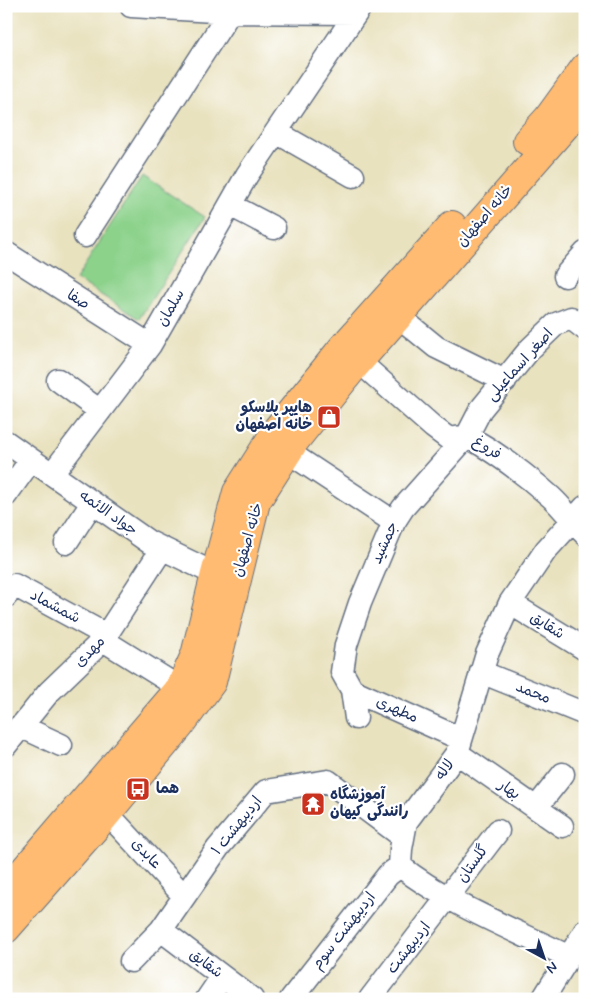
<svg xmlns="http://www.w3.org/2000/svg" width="591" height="1005" font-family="Mynerve,'Playpen Sans Arabic',sans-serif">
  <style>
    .green { fill: #8cd28b; stroke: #548074 }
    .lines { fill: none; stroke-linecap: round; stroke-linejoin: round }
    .minor-casing { stroke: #636e80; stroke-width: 25 }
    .major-casing { stroke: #636e80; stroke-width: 30 }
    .minor { stroke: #fff; stroke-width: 22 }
    .major { stroke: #febb71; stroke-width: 28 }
    .labels { text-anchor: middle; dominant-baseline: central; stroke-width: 4.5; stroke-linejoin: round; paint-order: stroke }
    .street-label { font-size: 15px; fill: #1b2f5e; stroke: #fff }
    .poi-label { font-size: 15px; font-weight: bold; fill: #1b2f5e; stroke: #fff; text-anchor: start }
  </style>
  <rect width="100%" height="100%" fill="#fff"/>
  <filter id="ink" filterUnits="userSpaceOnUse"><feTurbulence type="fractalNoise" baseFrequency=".02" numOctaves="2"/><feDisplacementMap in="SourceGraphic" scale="10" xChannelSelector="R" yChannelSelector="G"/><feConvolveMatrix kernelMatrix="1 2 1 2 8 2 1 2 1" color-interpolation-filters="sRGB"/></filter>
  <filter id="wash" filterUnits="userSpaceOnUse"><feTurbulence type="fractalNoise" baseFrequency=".0096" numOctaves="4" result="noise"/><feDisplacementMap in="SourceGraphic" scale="20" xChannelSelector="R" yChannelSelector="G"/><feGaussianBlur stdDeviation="1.12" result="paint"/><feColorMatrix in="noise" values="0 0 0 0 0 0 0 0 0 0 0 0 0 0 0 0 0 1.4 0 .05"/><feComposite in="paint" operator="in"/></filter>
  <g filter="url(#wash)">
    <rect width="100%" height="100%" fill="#e9e2bf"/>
    <path class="green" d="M142 176 205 217 139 319 76 279Z"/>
  </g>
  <g filter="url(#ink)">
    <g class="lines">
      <g class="minor-casing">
        <path id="minor" d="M131 6 230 12 356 13
          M276 132 353 176
          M230 205 274 228
          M85 236 230 12
          M6 253 150 345
          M565 276 585 253
          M398 316 436 347 505 381
          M346 350 433 427 449 439 467 436C497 453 525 474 551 497 563 508 573 522 585 534
          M58 380 100 411
          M6 442 149 542 215 574
          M288 452 394 522
          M52 474 150 345 247 175 361 6
          M6 495 31 460
          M66 543 92 503
          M6 596 14 585 95 629 103 640 180 688
          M510 603 585 649
          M481 672 585 714
          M352 690 356 718
          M20 726 61 745
          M461 739 352 690 342 672 346 645 360 603 394 522 403 508 467 436 481 409 530 349 556 324 571 318 585 329
          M6 745 49 692 103 640 162 549
          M457 753 562 826
          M536 808 563 774
          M107 813 184 896
          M161 930 252 999
          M569 957C513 929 448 904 400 866L401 849 406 822 457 753 487 654 510 603 546 550 585 507
          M131 961 161 930 218 848 266 791 328 781 403 837
          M207 999 222 977
          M291 999 388 875 400 866
          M370 999 498 831
          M543 999 585 931"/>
      </g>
      <g class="major-casing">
        <path id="major" d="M527 141 548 118 585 67
          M6 891 180 688 195 655 215 574 237 492 277 429 343 347 452 225
          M6 929 96 827 180 726 212 682 256 502 295 441 355 366 568 123 585 99"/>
      </g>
      <use href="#minor" class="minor"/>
      <use href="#major" class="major"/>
    </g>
  </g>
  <defs>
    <g id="shop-square" transform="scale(1.25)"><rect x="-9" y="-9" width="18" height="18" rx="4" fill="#c8321e" stroke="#fff"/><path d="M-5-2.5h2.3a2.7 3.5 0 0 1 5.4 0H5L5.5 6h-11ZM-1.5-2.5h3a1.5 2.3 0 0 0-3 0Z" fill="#fff"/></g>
    <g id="bus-square" transform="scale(1.25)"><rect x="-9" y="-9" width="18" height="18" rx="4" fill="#c8321e" stroke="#fff"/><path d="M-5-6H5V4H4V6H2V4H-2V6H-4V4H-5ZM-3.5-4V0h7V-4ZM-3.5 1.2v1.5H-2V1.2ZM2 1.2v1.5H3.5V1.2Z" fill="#fff"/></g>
    <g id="temple-square" transform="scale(1.25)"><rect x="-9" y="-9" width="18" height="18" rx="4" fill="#c8321e" stroke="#fff"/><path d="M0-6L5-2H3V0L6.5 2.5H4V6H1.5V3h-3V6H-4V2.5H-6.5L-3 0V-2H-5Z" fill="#fff"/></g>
  </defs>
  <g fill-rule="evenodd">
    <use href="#shop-square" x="329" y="417"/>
    <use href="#bus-square" x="138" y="789"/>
    <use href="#temple-square" x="313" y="804"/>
  </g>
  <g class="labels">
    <g class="street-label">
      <text transform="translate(485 216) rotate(-49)">خانه اصفهان</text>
      <text transform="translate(78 300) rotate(32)">صفا</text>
      <text transform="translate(171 308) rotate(-60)">سلمان</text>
      <text transform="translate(520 365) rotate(-48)">اصغر اسماعیلی</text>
      <text transform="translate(487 448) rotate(33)">فروغ</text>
      <text transform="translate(108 513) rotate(35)">جواد الائمه</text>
      <text transform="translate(248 540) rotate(-74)">خانه اصفهان</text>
      <text transform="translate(385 543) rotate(-66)">جمشید</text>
      <text transform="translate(55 607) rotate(28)">شمشماد</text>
      <text transform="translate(547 626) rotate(32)">شقایق</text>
      <text transform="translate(90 652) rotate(-46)">مهدی</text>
      <text transform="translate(533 693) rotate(22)">محمد</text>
      <text transform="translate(397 710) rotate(24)">مطهری</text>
      <text transform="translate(445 770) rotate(-55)">لاله</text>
      <text transform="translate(509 790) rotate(35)">بهار</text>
      <text transform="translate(237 826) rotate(-51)">اردیبهشت ۱</text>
      <text transform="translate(146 854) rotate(47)">عابدی</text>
      <text transform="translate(473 864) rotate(-54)">گلستان</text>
      <text transform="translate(344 931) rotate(-52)">اردیبهشت سوم</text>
      <text transform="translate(409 948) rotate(-52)">اردیبهشت</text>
      <text transform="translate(206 964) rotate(37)">شقایق</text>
    </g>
    <g class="poi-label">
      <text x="312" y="408" text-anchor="end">هایپر پلاسکو<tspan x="312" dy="17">خانه اصفهان</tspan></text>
      <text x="156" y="789">هما</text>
      <text x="330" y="795">آموزشگاه<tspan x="330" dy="17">رانندگی کیهان</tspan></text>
    </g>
  </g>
  <rect width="591" height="1005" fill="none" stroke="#fff" stroke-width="25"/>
  <g transform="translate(544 958) rotate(140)" stroke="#ffffff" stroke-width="4" paint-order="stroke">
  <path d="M0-4L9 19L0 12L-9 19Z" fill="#1b2f5e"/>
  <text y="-8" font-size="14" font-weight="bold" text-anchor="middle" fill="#1b2f5e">N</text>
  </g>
</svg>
